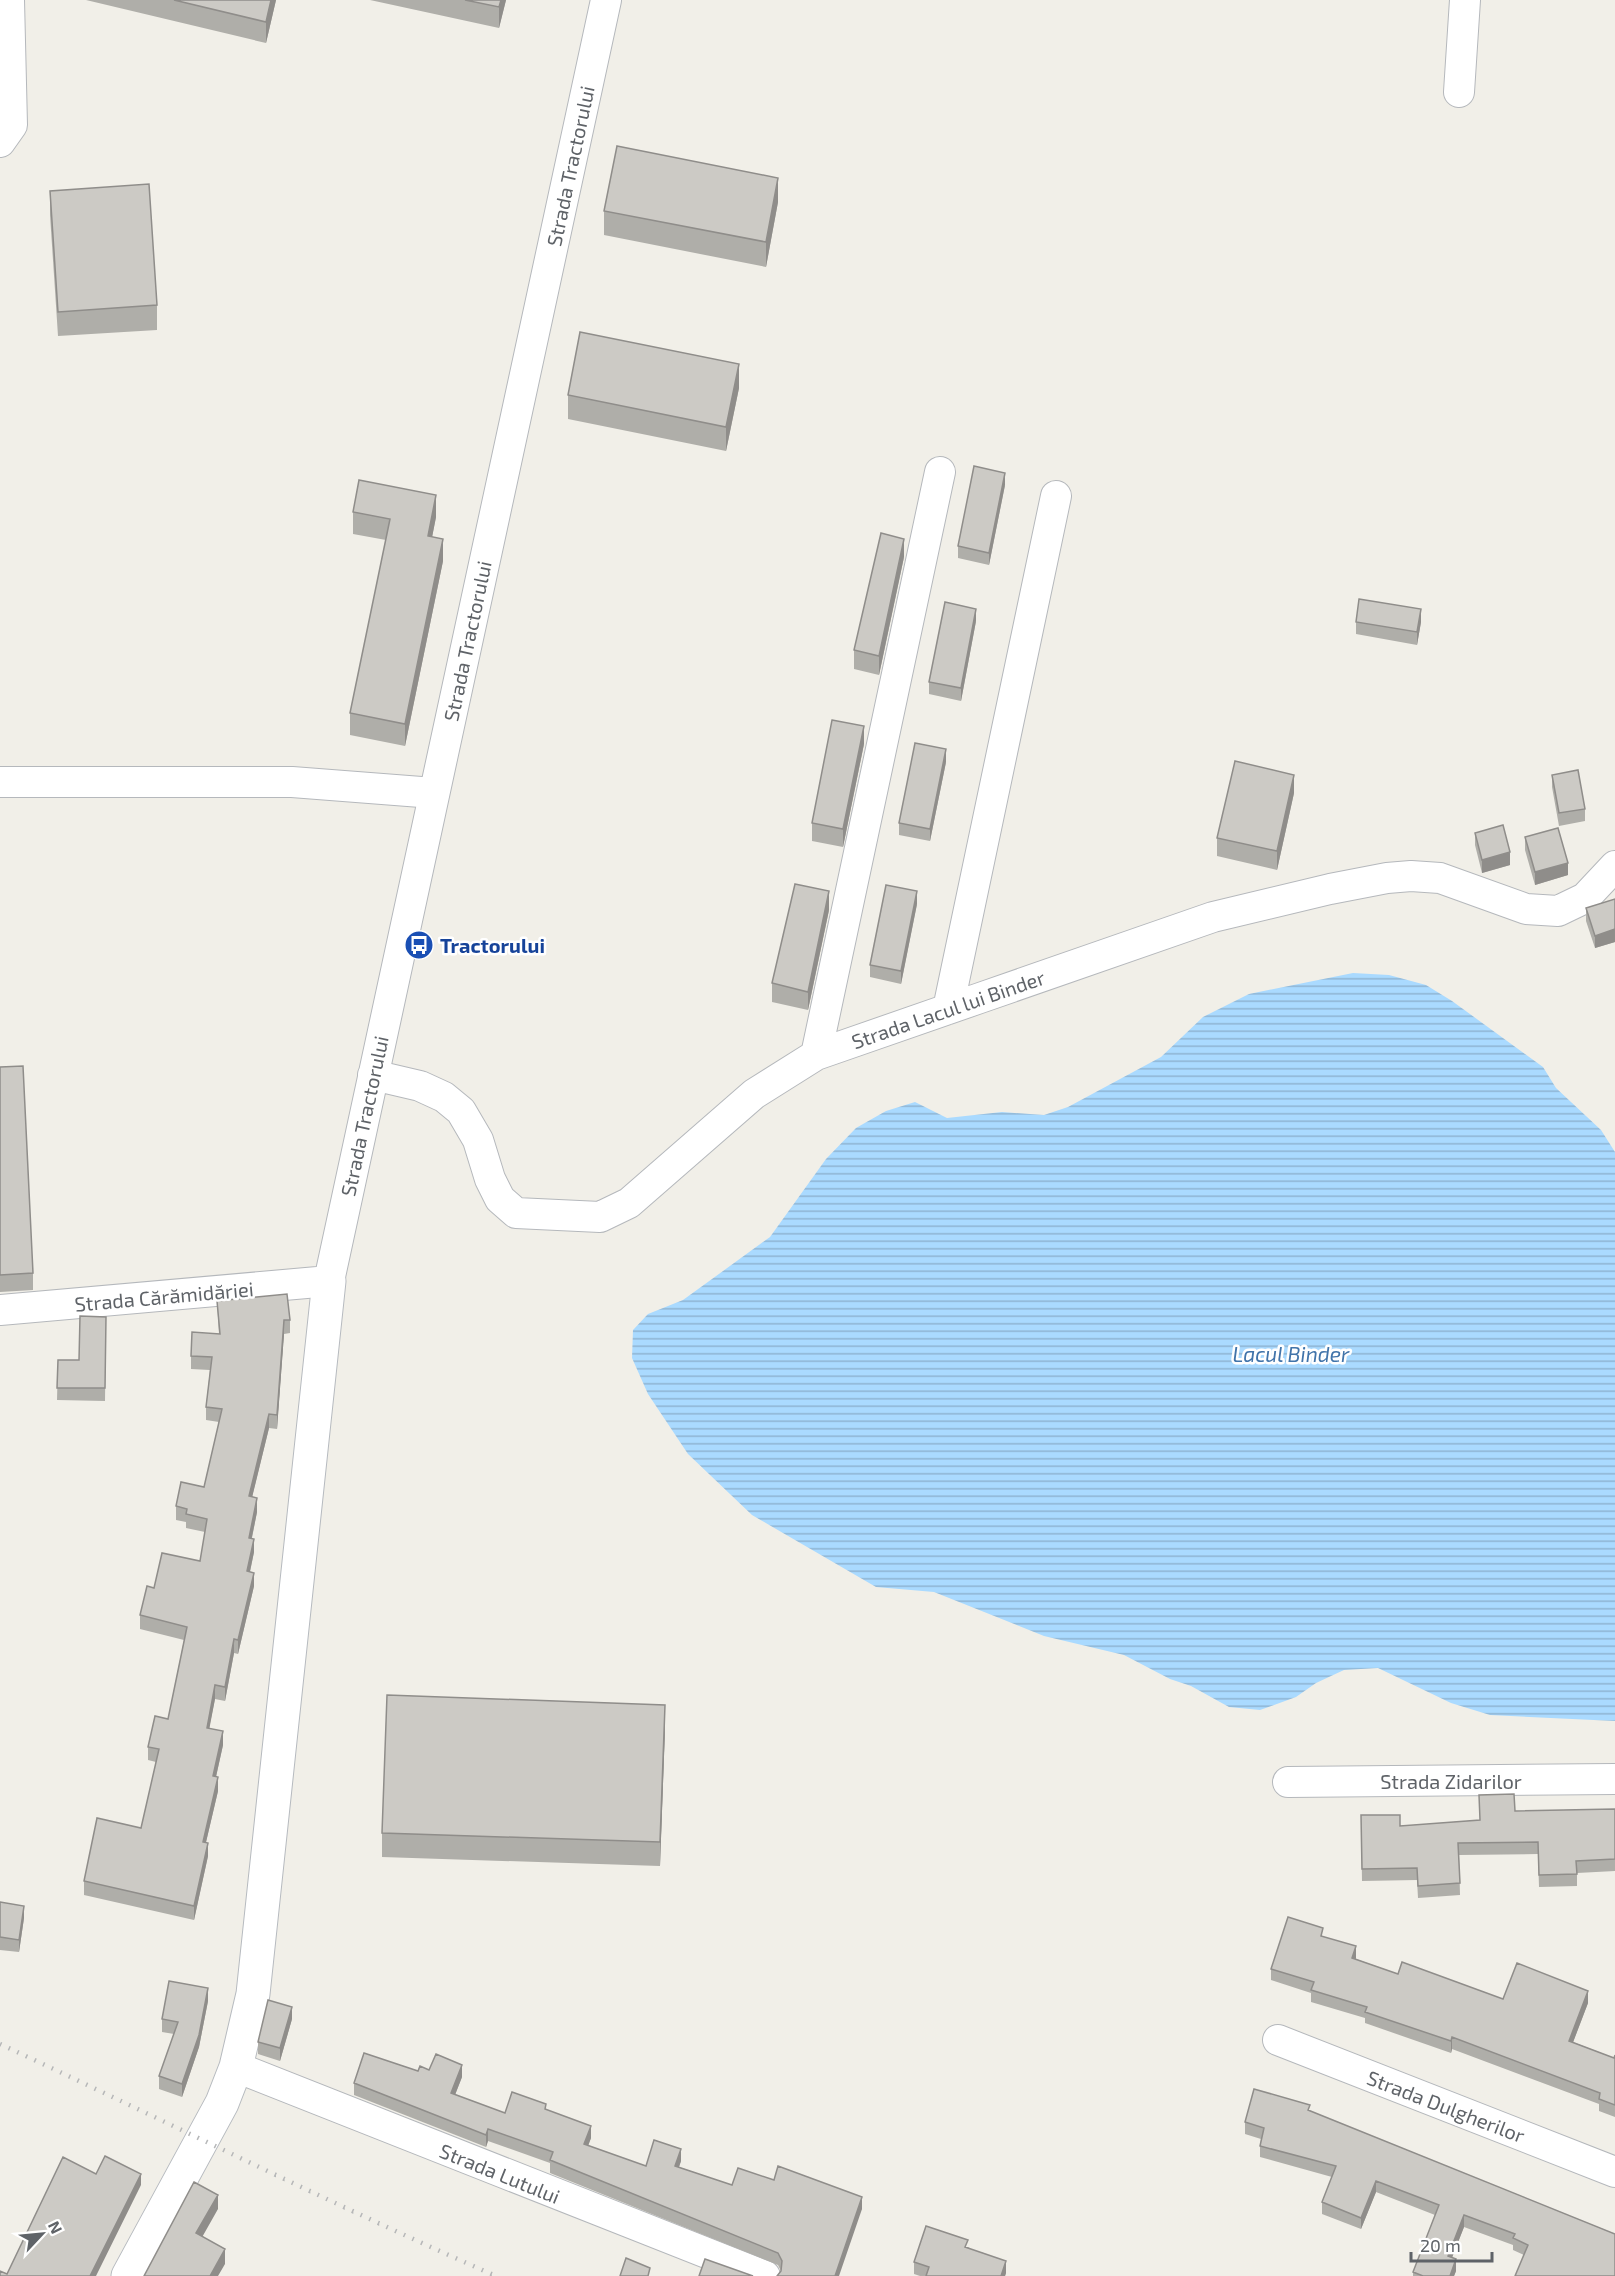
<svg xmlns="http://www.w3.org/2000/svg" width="1615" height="2276" font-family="'Exo 2',sans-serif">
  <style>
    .water { fill: url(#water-rules) }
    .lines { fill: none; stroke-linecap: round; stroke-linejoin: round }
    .street-casing { stroke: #b5b8bc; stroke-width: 32 }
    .secondary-casing { stroke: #b6babf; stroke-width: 35 }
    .street { stroke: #fff; stroke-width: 30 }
    .secondary { stroke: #fff; stroke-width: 33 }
    .rail { stroke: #b6b7b8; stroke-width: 4.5; stroke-dasharray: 1.5 8; stroke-linecap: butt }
    .wall { fill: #afaea9 }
    .shaded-wall { fill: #8f8d8a }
    .building { fill: #cccac5; stroke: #8f8d8a; stroke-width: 1.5 }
    .labels { text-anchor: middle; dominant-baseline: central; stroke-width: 5; stroke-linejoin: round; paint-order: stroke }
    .street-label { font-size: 20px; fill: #5f6368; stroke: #fff }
    .transit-label { font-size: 20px; font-weight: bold; fill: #164399; stroke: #fff; text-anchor: start }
    .water-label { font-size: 21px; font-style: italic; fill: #4174aa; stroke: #fff }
  </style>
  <defs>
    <pattern id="water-rules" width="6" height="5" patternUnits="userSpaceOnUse" patternTransform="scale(1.5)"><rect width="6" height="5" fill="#aadaff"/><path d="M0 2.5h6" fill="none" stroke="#8eb4d2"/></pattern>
  </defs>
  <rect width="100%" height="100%" fill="#f1efe8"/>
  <path class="water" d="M1353 973 1389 975 1426 985 1452 1001 1543 1067 1556 1088 1601 1130 1615 1152V1721L1490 1715 1451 1703 1378 1668 1344 1670 1316 1683 1296 1697 1260 1710 1229 1707 1191 1686 1170 1679 1124 1655 1044 1636 934 1592 876 1587 752 1515 688 1454 648 1394 632 1358 633 1330 648 1314 683 1300 770 1237 826 1159 856 1128 886 1111 915 1102 947 1118 1002 1112 1044 1115 1068 1107 1161 1057 1203 1017 1249 994Z"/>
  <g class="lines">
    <g class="street-casing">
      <path id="street" d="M1459 92 1465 0
        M0 142 12 125 9 0
        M0 782H292L434 793
        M948 1009 1056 496
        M816 1055 940 472
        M373 1075 420 1086 444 1097 461 1111 478 1140 490 1179 500 1199 516 1213 600 1217 629 1203 754 1094 816 1055 980 998 1213 917 1330 889 1387 878 1411 876 1440 878 1526 909 1558 911 1585 898 1615 866
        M0 1310 329 1281 606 0
        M1288 1782 1615 1779
        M1278 2040 1615 2172
        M236 2067 765 2276"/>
    </g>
    <g class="secondary-casing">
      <path id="secondary" d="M128 2276 222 2103 236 2067 253 1994 329 1281"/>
    </g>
    <use href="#street" class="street"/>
    <use href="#secondary" class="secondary"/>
    <path class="rail" d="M0 2044C166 2121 329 2203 496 2276"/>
  </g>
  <path class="wall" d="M86 0H276L266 43Z
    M370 0H506L499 28Z
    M50 191 157 305V330L58 336 50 215Z
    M778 202 766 267 604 235V211Z
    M739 388 726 451 568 419V395Z
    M1005 485 989 565 958 558V546Z
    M353 512 436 517 432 537 443 561 405 746 350 735V713L386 540 353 534Z
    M904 557 879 675 854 669V650Z
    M976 621 961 701 929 694V682Z
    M1356 622H1421L1417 645 1356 634Z
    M864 744 843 847 812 841V823Z
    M946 762 930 841 899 835V823Z
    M1552 775 1585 809V821L1559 826 1552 787Z
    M1294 793 1277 870 1217 856V838Z
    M1475 833 1510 865 1482 873 1475 845Z
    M1525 837 1568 875 1535 885 1525 850Z
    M1615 899V942L1595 948 1586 921V908Z
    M917 904 901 984 870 977V965Z
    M829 910 808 1010 772 1002V983Z
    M0 1067 33 1273V1290L0 1292Z
    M217 1301 290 1320V1333L284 1334 277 1429 269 1428 252 1497 257 1512 252 1538 254 1552 250 1572 254 1586 238 1654 234 1653 225 1701 215 1699 209 1728 223 1745 216 1777 218 1791 206 1842 208 1856 194 1920 84 1895V1881L141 1828 156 1762 148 1760V1747L168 1719 184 1640 140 1629V1615L154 1588 200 1561 205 1532 186 1528V1522L176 1520V1506L204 1487 219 1422 206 1420V1407L210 1370 191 1369V1356L219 1334Z
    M106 1317 105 1401 57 1400 58 1360H79Z
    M665 1729 660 1866 382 1857V1833Z
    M1615 1809V1871L1577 1873V1886L1539 1887 1538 1854 1459 1855 1460 1895 1418 1898 1417 1880 1362 1881 1361 1815 1400 1826 1480 1820 1515 1811Z
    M0 1902 24 1918 19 1952 0 1950Z
    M1323 1936 1356 1958V1959L1398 1974 1503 1999 1588 2003 1573 2042 1614 2058 1615 2055V2117L1599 2111V2104L1452 2049 1451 2053 1365 2023V2018L1311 2002V1993L1271 1980V1969Z
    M208 2001 199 2047 182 2097 159 2089V2076L174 2034 162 2032V2019Z
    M292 2019 280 2061 258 2054V2042Z
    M429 2070 462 2077 455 2095 505 2113 546 2110 591 2138 588 2146 646 2166 681 2161 679 2167 732 2185 862 2209 781 2271 778 2265 550 2173V2163L488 2141 486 2147 354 2095V2083L418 2071Z
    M1310 2111 1615 2234 1524 2255 1513 2250V2245L1464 2227 1452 2257 1456 2271 1454 2276H1413V2272L1435 2215 1376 2192 1361 2229 1322 2214V2202L1332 2177 1260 2157V2146L1261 2139 1245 2134V2122Z
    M968 2247 1006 2273 1005 2276H920L914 2274V2262Z"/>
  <path class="shaded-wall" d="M271 0H276L266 43V22Z
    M501 0H506L499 28V7Z
    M778 178V202L766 267V242Z
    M739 364V388L726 451V427Z
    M1005 473V485L989 565V553Z
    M436 495V517L428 558V536Z
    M443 539V561L405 746V724Z
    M904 539V557L879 675V656Z
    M976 609V621L961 701V688Z
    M1421 609V622L1417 645V632Z
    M864 726V744L843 847V829Z
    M946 749V762L930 841V829Z
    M1294 775V793L1277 870V851Z
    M1510 852V865L1482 873V860Z
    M1568 863V875L1535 885V872Z
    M829 891V910L808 1010V992Z
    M917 891V904L901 984V971Z
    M1615 929V942L1595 948V936Z
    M284 1320V1334L277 1429V1415Z
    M269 1414V1428L249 1510V1496Z
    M257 1498V1512L249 1551V1538Z
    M254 1539V1552L247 1585V1571Z
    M254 1573V1586L238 1654V1640Z
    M234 1639V1653L225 1701V1687Z
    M215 1685V1699L207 1741V1728Z
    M665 1705V1729L660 1866V1842Z
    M223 1731V1745L213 1790V1776Z
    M218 1777V1791L203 1855V1842Z
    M208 1843V1856L194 1920V1906Z
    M24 1906V1918L19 1952V1940Z
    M1356 1946V1958L1352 1970V1958Z
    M208 1988V2001L199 2047 182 2097V2084Z
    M1588 1991V2003L1569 2053V2041Z
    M292 2007V2019L280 2061V2048Z
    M1452 2037V2049L1451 2053V2041Z
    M462 2065V2077L451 2105V2093Z
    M591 2126V2138L584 2156V2144Z
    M488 2129V2141L486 2147V2135Z
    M681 2149V2161L675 2178V2166Z
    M141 2174V2185L96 2276H90Z
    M1376 2181V2192L1361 2229V2218Z
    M218 2195V2209L196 2248V2233Z
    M862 2197V2209L839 2276H835Z
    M1464 2215V2227L1448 2268V2256Z
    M225 2249V2264L218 2276H210Z
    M1456 2259V2271L1454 2276H1450Z
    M1006 2261V2273L1005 2276H1001Z"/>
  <path class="building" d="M174 0H271L266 22Z
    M465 0H501L499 7Z
    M617 146 778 178 766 242 604 211Z
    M149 184 157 305 58 312 50 191Z
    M580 332 739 364 726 427 568 395Z
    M974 466 1005 473 989 553 958 546Z
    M359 480 436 495 428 536 443 539 405 724 350 713 390 519 353 512Z
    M881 533 904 539 879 656 854 650Z
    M1359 599 1421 609 1417 632 1356 622Z
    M945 602 976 609 961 688 929 682Z
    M832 720 864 726 843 829 812 823Z
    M915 743 946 749 930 829 899 823Z
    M1235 761 1294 775 1277 851 1217 838Z
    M1578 770 1585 809 1559 813 1552 775Z
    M1503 825 1510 852 1482 860 1475 833Z
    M1558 828 1568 863 1535 872 1525 837Z
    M795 884 829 891 808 992 772 983Z
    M886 885 917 891 901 971 870 965Z
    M1615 899V929L1595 936 1586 908Z
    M23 1066 33 1273 0 1275V1067Z
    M287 1294 290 1320H284L277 1415 269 1414 249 1496 257 1498 249 1538 254 1539 247 1571 254 1573 238 1640 234 1639 225 1687 215 1685 207 1728 223 1731 213 1776 218 1777 203 1842 208 1843 194 1906 84 1881 97 1818 141 1828 159 1749 148 1747 155 1716 168 1719 187 1627 140 1615 147 1586 154 1588 162 1553 200 1561 207 1519 186 1514 187 1509 176 1506 181 1482 204 1487 222 1409 206 1407 212 1357 191 1356 192 1332 220 1334 217 1301Z
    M80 1316 106 1317 105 1388H57L58 1360H79Z
    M387 1695 665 1705 660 1842 382 1833Z
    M1514 1794 1515 1811 1615 1809V1859L1576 1861 1577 1874 1539 1875 1538 1842 1458 1843 1460 1883 1418 1886 1417 1868 1362 1869 1361 1815H1400V1826L1480 1820 1479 1795Z
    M0 1902 24 1906 19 1940 0 1937Z
    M1288 1917 1323 1928 1321 1936 1356 1946 1352 1958 1398 1974 1402 1962 1503 1999 1517 1963 1588 1991 1569 2041 1614 2058 1615 2055V2105L1599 2099 1600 2093 1452 2037 1451 2041 1365 2012 1367 2007 1311 1990 1314 1982 1271 1969Z
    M169 1981 208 1988 199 2035 182 2084 159 2076 178 2022 162 2019Z
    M268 2000 292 2007 280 2048 258 2042Z
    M364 2053 418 2071 420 2066 429 2070 436 2054 462 2065 451 2093 505 2113 512 2092 546 2104 545 2109 591 2126 584 2144 646 2166 654 2140 681 2149 675 2166 732 2185 738 2168 774 2180 778 2166 862 2197 835 2276H777L781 2271 782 2261 778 2253 550 2160 553 2152 488 2129 486 2135 354 2083Z
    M1254 2089 1310 2105 1308 2110 1615 2234V2276H1515L1528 2245 1513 2238 1515 2234 1464 2215 1448 2256 1456 2259 1450 2276H1423L1413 2272 1439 2205 1376 2181 1361 2218 1322 2202 1336 2166 1260 2146 1264 2128 1245 2122Z
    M105 2156 141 2174 90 2276H0V2271L7 2274 63 2157 96 2174Z
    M194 2182 218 2195 196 2233 225 2249 210 2276H144Z
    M926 2226 968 2240 965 2247 1006 2261 1001 2276H926L929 2267 914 2262Z
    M626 2258 650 2268 648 2276H620Z
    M705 2259 753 2276H699Z"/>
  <defs>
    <g id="bus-disc" transform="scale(1.5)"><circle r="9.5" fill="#1a4fb4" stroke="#fff"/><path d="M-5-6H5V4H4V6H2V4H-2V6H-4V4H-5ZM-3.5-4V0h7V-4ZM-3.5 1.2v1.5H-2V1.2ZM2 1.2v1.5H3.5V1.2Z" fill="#fff"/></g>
  </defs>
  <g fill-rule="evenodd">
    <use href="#bus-disc" x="419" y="945"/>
  </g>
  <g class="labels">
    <g class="street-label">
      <text transform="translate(570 166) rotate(-78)">Strada Tractorului</text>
      <text transform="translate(467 641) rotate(-78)">Strada Tractorului</text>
      <text transform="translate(948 1009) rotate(-19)">Strada Lacul lui Binder</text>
      <text transform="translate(364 1116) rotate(-78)">Strada Tractorului</text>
      <text transform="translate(164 1296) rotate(-5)">Strada Cărămidăriei</text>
      <text x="1451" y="1781">Strada Zidarilor</text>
      <text transform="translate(1446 2106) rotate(21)">Strada Dulgherilor</text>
      <text transform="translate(500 2173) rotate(22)">Strada Lutului</text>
    </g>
    <g class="transit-label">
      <text x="440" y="945">Tractorului</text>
    </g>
    <g class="water-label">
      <text x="1291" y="1353">Lacul Binder</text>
    </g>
  </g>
  <g transform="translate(42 2234) rotate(64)" stroke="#ffffff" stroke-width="4.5" paint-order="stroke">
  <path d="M0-4.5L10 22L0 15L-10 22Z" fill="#5f6368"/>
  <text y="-9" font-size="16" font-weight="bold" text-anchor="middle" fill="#5f6368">N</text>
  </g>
  <path d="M1411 2252v9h81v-9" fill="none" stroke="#5f6368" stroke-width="3"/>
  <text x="1420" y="2252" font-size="18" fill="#5f6368" stroke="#ffffff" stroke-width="4.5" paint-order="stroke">20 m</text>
</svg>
